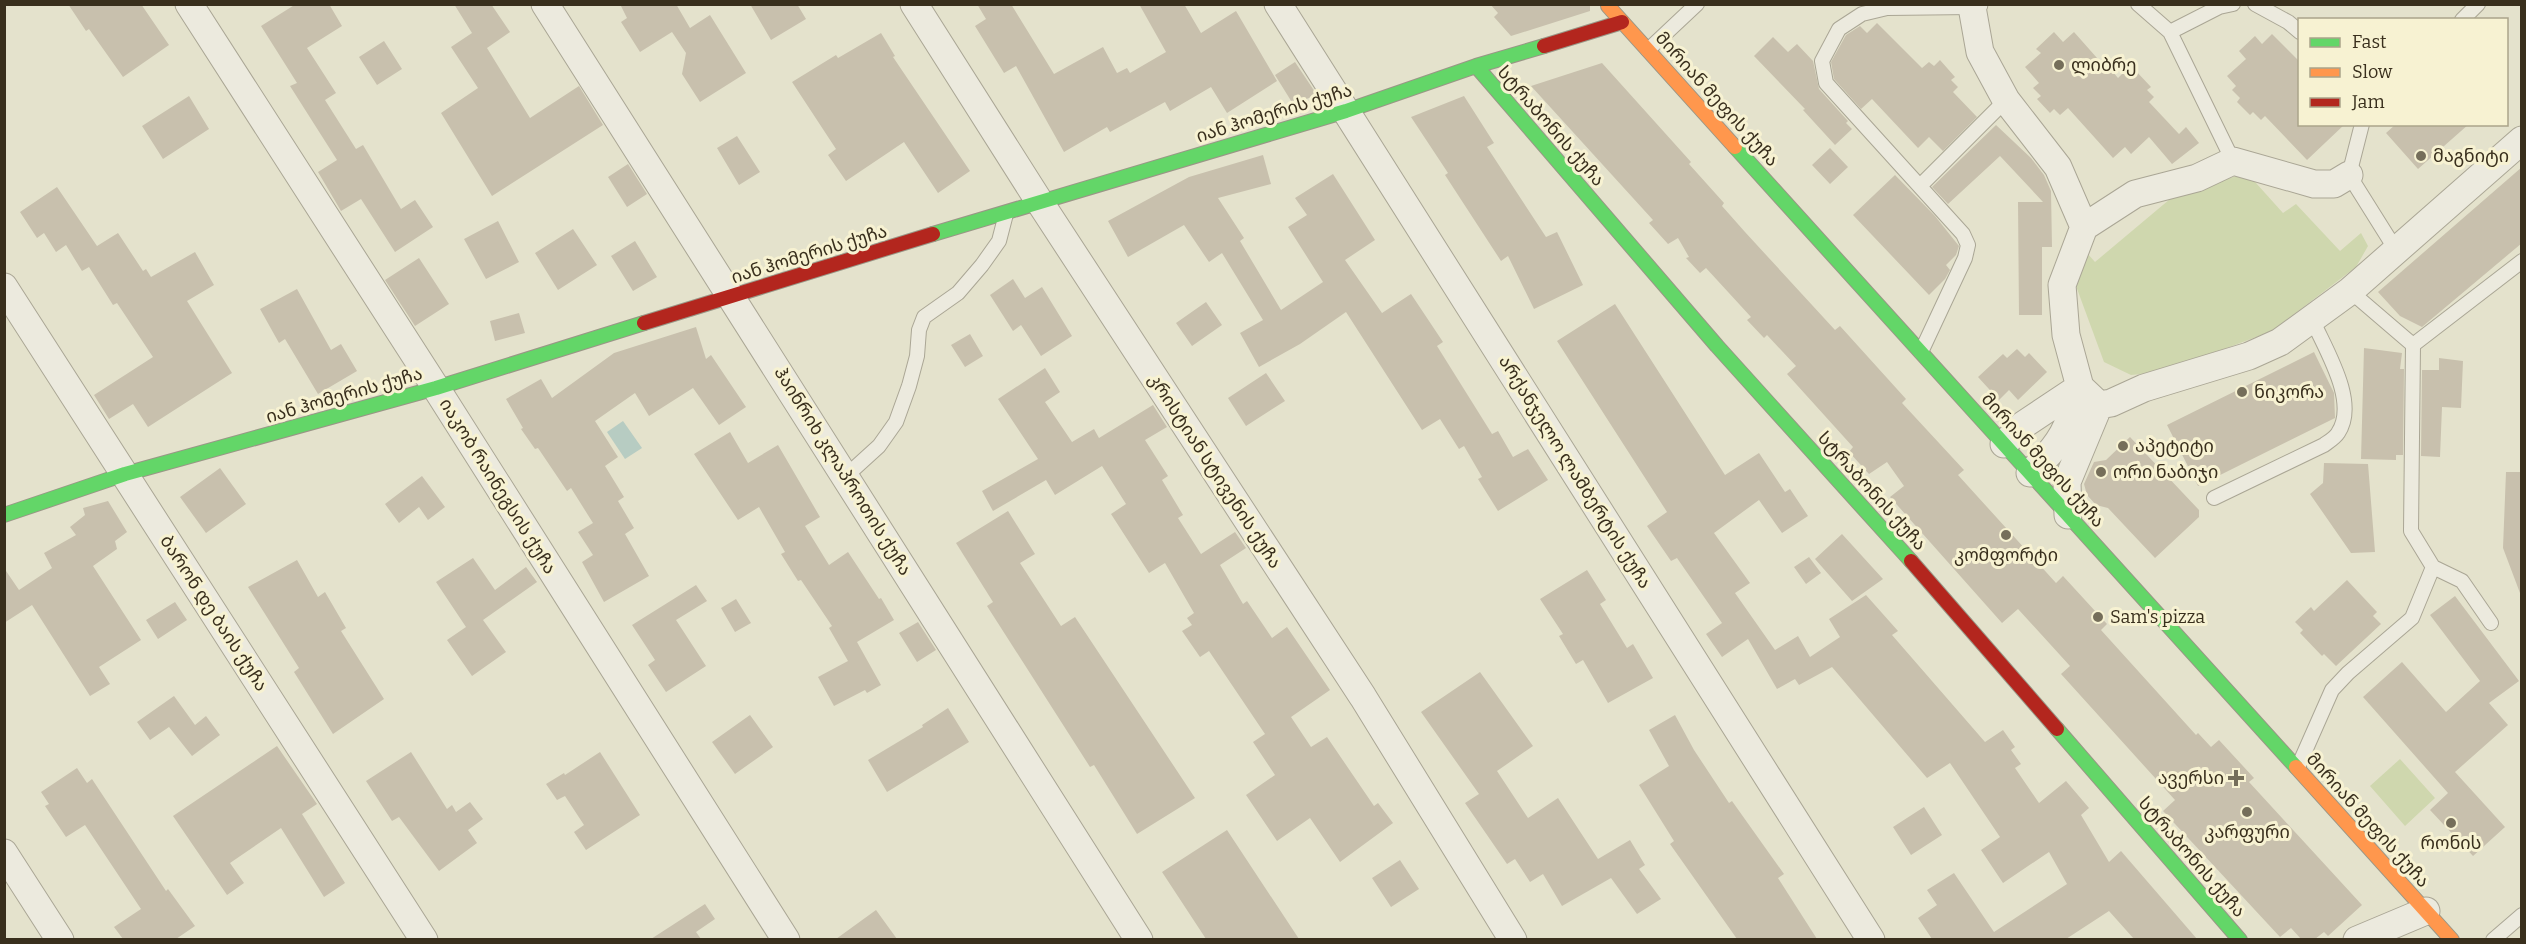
<svg xmlns="http://www.w3.org/2000/svg" width="2526" height="944" font-family="Bitter,'Noto Sans Georgian',serif">
  <style>
    .green { fill: #cfd7ae }
    .water { fill: #b7ccc2 }
    .building { fill: #c8c0ad }
    .lines { fill: none; stroke-linecap: round; stroke-linejoin: round }
    .lane-casing { stroke: #aaa695; stroke-width: 16 }
    .street-casing { stroke: #aaa695; stroke-width: 29 }
    .fast-casing { stroke: #999686; stroke-width: 16 }
    .slow-casing { stroke: #999686; stroke-width: 16 }
    .jam-casing { stroke: #999686; stroke-width: 16 }
    .lane { stroke: #eceade; stroke-width: 14 }
    .street { stroke: #eceade; stroke-width: 27 }
    .fast { stroke: #63d668; stroke-width: 14 }
    .slow { stroke: #ff974d; stroke-width: 14 }
    .jam { stroke: #b3261e; stroke-width: 14 }
    .poi-dot { fill: #756e5a; stroke: #f7f2d2; stroke-width: 2 }
    .labels { text-anchor: middle; dominant-baseline: central; stroke-width: 6; stroke-linejoin: round; paint-order: stroke }
    .poi-label { font-size: 18px; fill: #392f1d; stroke: #f7f2d2; text-anchor: start }
    .street-label { font-size: 18px; fill: #392f1d; stroke: #f7f2d2 }
  </style>
  <rect width="100%" height="100%" fill="#e4e2cc"/>
  <path class="green" d="M2247 173 2283 213 2296 204 2340 251 2361 233 2368 246 2356 267 2272 331 2163 372 2131 375 2104 362 2076 286 2087 253 2095 262 2176 194Z
    M2400 759 2435 798 2405 826 2370 786Z"/>
  <path class="water" d="M623 421 642 448 625 459 607 432Z"/>
  <path class="building" d="M68 4H141L169 45 123 77 89 29 86 31Z
    M296 4H329L342 26 307 48 336 93 325 100 356 149 363 145 401 209 415 200 433 227 395 252 361 199 341 211 318 172 337 160 290 86 297 83 261 26Z
    M454 4H491L510 32 487 48 530 118 579 86 603 125 492 196 441 113 478 88 451 47 472 33Z
    M620 4H676L690 28 710 15 746 73 700 102 682 74 686 53 672 32 640 52 621 22 627 18Z
    M750 4H797L806 19 771 40Z
    M977 4H1011L1054 74 1103 47 1117 73 1127 68 1130 73 1166 52 1139 4H1184L1201 33 1236 11 1277 81 1227 113 1211 87 1170 111 1165 102 1110 132 1107 127 1064 152 1016 66 1004 73 975 26 986 19Z
    M1490 4H1590V11L1511 36 1494 17 1498 13Z
    M1877 23 1922 68 1929 62 1934 66 1940 60 1955 77 1951 80 1958 87 1953 92 1977 117 1943 151 1929 137 1918 148 1872 99 1861 109 1834 79 1831 62 1846 35 1860 26 1867 33Z
    M2054 32 2063 42 2074 32 2105 67 2107 65 2118 78 2125 71 2130 76 2135 70 2151 87 2147 90 2154 97 2149 102 2179 134 2186 127 2199 143 2172 164 2149 137 2131 154 2125 147 2113 158 2068 108 2060 115 2054 109 2050 113 2037 99 2041 96 2033 88 2039 83 2025 67 2041 53 2036 49Z
    M881 33 895 56 893 57 970 171 938 193 904 142 846 181 828 155 836 149 792 82 836 55 838 58Z
    M2272 34 2300 62V124H2345L2307 160 2265 116 2261 120 2253 112 2250 115 2237 102 2240 98 2232 90 2236 86 2227 76 2246 59 2239 51 2255 36 2262 44Z
    M1773 37 1788 52 1797 44 1813 61 1819 89 1848 121 1846 123 1852 129 1835 145 1803 110 1805 109 1754 56Z
    M384 41 402 69 377 85 359 57Z
    M1295 62 1317 95 1293 104 1275 75Z
    M1602 63 1691 162 1689 164 1724 203 1722 206 1745 232 1835 330 1840 326 1906 399 1902 403 1964 470 1958 475 2056 583 2063 576 2107 624 2101 630 2196 735 2198 733 2211 747 2219 740 2254 778 2249 782 2362 905 2328 936 2324 932 2315 939H2301L2291 928 2280 937 2163 811 2175 800 2061 674 2070 666 2018 609 2002 623 1890 497 1904 486 1887 462 1869 474 1849 452 1853 447 1787 374 1796 366 1767 335 1764 338 1747 320 1751 317 1706 268 1700 273 1686 258 1689 257 1678 238 1668 244 1649 223 1653 220 1531 86Z
    M189 96 209 129 163 159 142 126Z
    M1464 96 1494 143 1487 147 1546 237 1557 232 1583 285 1534 309 1508 256 1501 261 1445 175 1448 173 1411 117Z
    M2396 124H2469L2418 169 2386 133Z
    M1996 125 2031 158 2044 175 2051 191 2052 247H2042V315H2019L2018 202H2043L2000 156 1948 204 1932 187Z
    M737 136 760 172 739 185 717 148Z
    M1830 148 1848 167 1830 184 1812 165Z
    M1263 155 1271 184 1218 198 1244 238 1240 241 1281 310 1323 282 1288 227 1307 215 1295 198 1333 174 1375 240 1345 260 1382 313 1411 294 1443 342 1437 346 1492 434 1498 431 1513 457 1528 449 1548 480 1498 511 1478 479 1482 477 1464 446 1459 449 1440 419 1422 430 1346 312 1300 344 1259 367 1240 333 1263 320 1222 253 1209 262 1184 225 1128 257 1108 221 1189 177Z
    M628 164 647 194 627 207 608 177Z
    M2522 167V243L2422 327 2400 316 2378 292Z
    M1895 175 1935 216 1959 246 1956 255 1946 265 1950 270 1945 279 1929 295 1853 215Z
    M57 187 97 246 118 233 143 271 146 269 151 277 195 252 214 285 187 301 232 373 148 427 133 404 109 419 94 395 153 357 117 303 113 305 89 267 82 271 66 245 56 252 44 233 37 238 20 212Z
    M498 221 519 262 486 279 464 239Z
    M573 229 597 265 558 290 535 253Z
    M635 241 657 277 633 291 611 256Z
    M419 258 449 304 415 326 385 280Z
    M1013 279 1025 298 1042 287 1072 336 1041 356 1021 325 1013 331 990 295Z
    M297 289 331 350 341 344 357 371 318 394 285 339 279 343 260 309Z
    M1206 302 1222 325 1192 346 1176 323Z
    M1615 304 1725 475 1759 453 1785 492 1790 489 1808 516 1782 533 1759 500 1714 533 1750 583 1735 593 1775 650 1798 636 1810 657 1840 637 1829 619 1866 595 1898 631 1892 635 1985 742 2003 730 2015 747 2011 750 2021 764 2015 768 2039 803 2066 781 2089 808 2081 815 2109 862 2121 851 2197 939H2134L2109 911 2066 939H1932L1918 918 1937 905 1927 890 1954 873 1994 932 2067 884 2049 852 2003 883 1981 850 2000 837 1950 763 1927 778 1832 667 1799 685 1795 679 1777 689 1748 639 1722 657 1706 634 1722 623 1677 558 1671 561 1647 526 1667 512 1557 341Z
    M519 313 525 333 495 341 490 321Z
    M696 327 706 359 711 355 746 407 719 425 693 388 649 416 635 393 595 421 618 457 605 466 624 497 618 501 634 528 625 534 649 576 604 602 582 562 593 555 578 532 593 523 571 488 567 491 538 448 535 449 521 429 523 428 506 399 541 379 552 398 614 353Z
    M970 334 983 356 965 367 951 345Z
    M2364 348 2402 353 2400 369H2404L2403 455H2396V460L2361 459Z
    M2017 349 2025 357 2029 353 2047 372 2018 400 2009 390 1999 400 1978 377 2003 354 2007 358Z
    M2314 352 2334 393 2335 418 2198 486 2167 425Z
    M2439 358 2463 361 2461 408 2442 407 2440 457 2421 456 2422 370H2439Z
    M1045 368 1060 392 1045 402 1072 442 1094 429 1099 438 1153 405 1167 427 1145 440 1168 476 1162 480 1183 515 1178 518 1201 554 1235 532 1246 548 1220 565 1243 604 1247 601 1272 638 1287 627 1330 690 1291 717 1311 747 1327 737 1374 806 1378 803 1393 823 1340 862 1310 818 1277 841 1246 795 1275 775 1253 742 1265 734 1209 651 1200 657 1182 631 1192 625 1187 618 1194 613 1165 563 1149 573 1111 514 1126 504 1102 466 1055 495 1046 480 993 511 982 491 1038 459 998 399Z
    M1266 373 1285 401 1246 426 1228 398Z
    M730 432 748 463 778 445 820 517 805 526 829 565 848 552 879 599 881 598 894 620 857 642 881 685 867 693 865 690 834 706 818 677 848 661 829 628 832 626 801 580 798 581 781 554 785 552 759 507 738 520 694 454Z
    M2130 437 2199 510V517L2155 558 2108 508 2096 505 2087 495 2084 484 2094 462 2106 460Z
    M2324 463 2368 464 2375 552 2351 553 2310 494 2323 483Z
    M220 468 246 504 206 533 180 497Z
    M2506 472H2522L2520 593 2503 548Z
    M422 476 445 507 428 520 419 507 399 523 385 504Z
    M108 501 127 532 115 541 117 549 93 566 141 640 99 667 110 684 90 696 32 605 4 623V568L19 590 52 568 44 553 76 535 70 527 85 515 83 508Z
    M1008 511 1035 554 1020 563 1061 626 1075 617 1195 798 1137 834 1094 765 1090 767 987 606 993 602 956 543Z
    M1842 534 1883 579 1852 601 1815 559Z
    M1809 557 1821 573 1806 584 1794 567Z
    M473 558 495 590 526 567 537 582 483 620 506 652 472 676 447 640 466 627 436 582Z
    M297 560 318 597 325 592 346 628 341 631 384 699 333 734 294 672 299 668 248 587Z
    M1587 570 1606 600 1600 604 1627 648 1633 644 1653 678 1608 703 1583 660 1576 664 1559 636 1563 634 1540 599Z
    M2347 580 2377 612 2373 616 2381 624 2336 666 2324 654 2322 656 2300 633 2303 630 2295 622 2311 607 2314 611Z
    M696 585 707 601 676 620 706 666 666 692 648 665 655 660 632 625Z
    M2455 596 2519 681 2489 703 2508 725 2455 772 2505 827 2473 856 2430 810 2448 793 2363 697 2402 662 2446 712 2480 681 2430 615Z
    M736 599 751 623 735 632 721 608Z
    M175 602 187 620 158 639 146 620Z
    M918 622 936 650 917 662 899 633Z
    M1480 672 1533 746 1497 771 1528 818 1558 798 1598 859 1630 840 1645 865 1639 869 1661 899 1637 914 1611 878 1562 906 1543 874 1530 882 1515 859 1507 864 1465 803 1479 794 1421 712Z
    M174 696 195 725 206 716 220 735 192 756 169 727 150 740 137 722Z
    M948 708 969 742 887 792 868 760 923 727 922 725Z
    M750 715 773 747 735 774 712 742Z
    M1675 715 1694 750 1729 803 1732 801 1784 874 1778 878 1817 939H1737L1670 844 1674 841 1639 785 1669 766 1649 730Z
    M277 746 317 804 302 814 345 883 324 897 281 828 230 863 244 883 227 895 173 816Z
    M411 752 447 809 452 805 456 812 470 802 483 819 468 830 477 843 439 871 399 817 392 821 366 781Z
    M600 752 640 815 586 850 574 832 584 825 565 796 557 800 546 784 564 773 565 775Z
    M77 768 87 783 92 779 166 891 168 889 195 926 176 939H123L114 927 141 909 85 825 66 837 45 806 49 804 41 792Z
    M1924 807 1942 835 1911 855 1893 827Z
    M1227 830 1299 939H1206L1162 872Z
    M1400 860 1419 889 1391 907 1372 878Z
    M705 904 715 919 696 932 701 939H651Z
    M876 910 897 939H836Z"/>
  <g class="lines">
    <g class="lane-casing">
      <path id="lane" d="M2138 4 2170 32 2233 161
        M2255 4 2288 22 2300 32
        M2462 20 2478 4
        M2170 32 2219 7 2233 4
        M1648 50 1697 4
        M2362 124 2349 175 2396 250
        M1920 186 2006 100
        M2350 291 2413 345 2411 531 2433 567 2462 581 2491 623
        M2413 345 2522 261
        M1921 352 1965 258 1968 245 1963 234 1826 83 1822 61 1839 29 1862 14 1887 8 1972 7
        M846 476 879 446 896 422 909 386 917 356 919 330 924 317 958 293 982 265 999 241 1006 214
        M2214 498 2324 445C2328 442 2335 438 2338 433 2359 402 2325 349 2312 319
        M2298 767 2332 690 2348 673 2412 618 2433 567
        M2493 940 2522 915"/>
    </g>
    <g class="street-casing">
      <path id="street" d="M189 4 436 388 786 940
        M545 4 1139 940
        M914 4 1039 201 1363 697 1513 940
        M1278 4 1871 940
        M1974 4 1972 7 1980 52 2006 100 2058 167 2084 227
        M4 287 424 940
        M2099 405 2111 403 2144 388 2249 356 2280 342 2350 291 2522 140
        M2099 405 2080 387 2066 335 2062 285 2084 227 2135 194 2197 178 2233 161 2314 184H2334L2349 175
        M2004 444 2023 425 2080 387
        M2030 473C2061 445 2070 426 2080 387
        M2068 515 2067 482 2099 405
        M4 853 60 940
        M2357 940 2426 911"/>
    </g>
    <g class="fast-casing">
      <path id="fast" d="M1476 66 1717 346 1911 561
        M1735 147 2296 767
        M933 234 1346 111 1476 66 1544 46
        M4 515 125 474 436 388 644 323
        M2057 729 2240 940"/>
    </g>
    <g class="slow-casing">
      <path id="slow" d="M1608 6 1735 147
        M2296 767 2452 940"/>
    </g>
    <g class="jam-casing">
      <path id="jam" d="M1544 46 1622 22
        M644 323 933 234
        M1911 561 2057 729"/>
    </g>
    <use href="#lane" class="lane"/>
    <use href="#street" class="street"/>
    <use href="#fast" class="fast"/>
    <use href="#slow" class="slow"/>
    <use href="#jam" class="jam"/>
  </g>
  <g class="poi-dot">
    <circle cx="2059" cy="65" r="6"/>
    <circle cx="2421" cy="156" r="6"/>
    <circle cx="2242" cy="392" r="6"/>
    <circle cx="2123" cy="446" r="6"/>
    <circle cx="2101" cy="472" r="6"/>
    <circle cx="2006" cy="535" r="6"/>
    <circle cx="2098" cy="617" r="6"/>
    <path d="M2233 769h6v6h6v6h-6v6h-6v-6h-6v-6h6z"/>
    <circle cx="2247" cy="812" r="6"/>
    <circle cx="2451" cy="823" r="6"/>
  </g>
  <g class="labels">
    <g class="poi-label">
      <text x="2071" y="65">ლიბრე</text>
      <text x="2433" y="156">მაგნიტი</text>
      <text x="2254" y="392">ნიკორა</text>
      <text x="2135" y="446">აპეტიტი</text>
      <text x="2113" y="472">ორი ნაბიჯი</text>
      <text x="2006" y="555" text-anchor="middle">კომფორტი</text>
      <text x="2110" y="617">Sam's pizza</text>
      <text x="2224" y="778" text-anchor="end">ავერსი</text>
      <text x="2247" y="832" text-anchor="middle">კარფური</text>
      <text x="2451" y="843" text-anchor="middle">რონის</text>
    </g>
    <g class="street-label">
      <text transform="translate(1717 99) rotate(48)">მირიან მეფის ქუჩა</text>
      <text transform="translate(1274 113) rotate(-17)">იან ჰომერის ქუჩა</text>
      <text transform="translate(1551 126) rotate(49)">სტრაბონის ქუჩა</text>
      <text transform="translate(809 254) rotate(-17)">იან ჰომერის ქუჩა</text>
      <text transform="translate(344 395) rotate(-16)">იან ჰომერის ქუჩა</text>
      <text transform="translate(2043 460) rotate(48)">მირიან მეფის ქუჩა</text>
      <text transform="translate(843 471) rotate(58)">ჰაინრიხ კლაპროთის ქუჩა</text>
      <text transform="translate(1215 471) rotate(57)">კრისტიან სტივენის ქუჩა</text>
      <text transform="translate(1575 472) rotate(58)">არქანჯელო ლამბერტის ქუჩა</text>
      <text transform="translate(498 486) rotate(58)">იაკობ რაინეგსის ქუჩა</text>
      <text transform="translate(1872 491) rotate(48)">სტრაბონის ქუჩა</text>
      <text transform="translate(214 613) rotate(57)">ბარონ დე ბაის ქუჩა</text>
      <text transform="translate(2368 820) rotate(48)">მირიან მეფის ქუჩა</text>
      <text transform="translate(2192 857) rotate(49)">სტრაბონის ქუჩა</text>
    </g>
  </g>
  <rect width="2526" height="944" fill="none" stroke="#392f1d" stroke-width="12"/>
  <rect x="2298" y="18" width="210" height="108" fill="#f7f2d2" stroke="#aba48a" stroke-width="1.5"/>
  <rect x="2310" y="38" width="30" height="9" fill="#63d668" stroke="#aba48a" stroke-width="1.5"/>
  <text x="2352" y="48" font-size="18" fill="#392f1d">Fast</text>
  <rect x="2310" y="68" width="30" height="9" fill="#ff974d" stroke="#aba48a" stroke-width="1.5"/>
  <text x="2352" y="78" font-size="18" fill="#392f1d">Slow</text>
  <rect x="2310" y="98" width="30" height="9" fill="#b3261e" stroke="#aba48a" stroke-width="1.5"/>
  <text x="2352" y="108" font-size="18" fill="#392f1d">Jam</text>
</svg>
